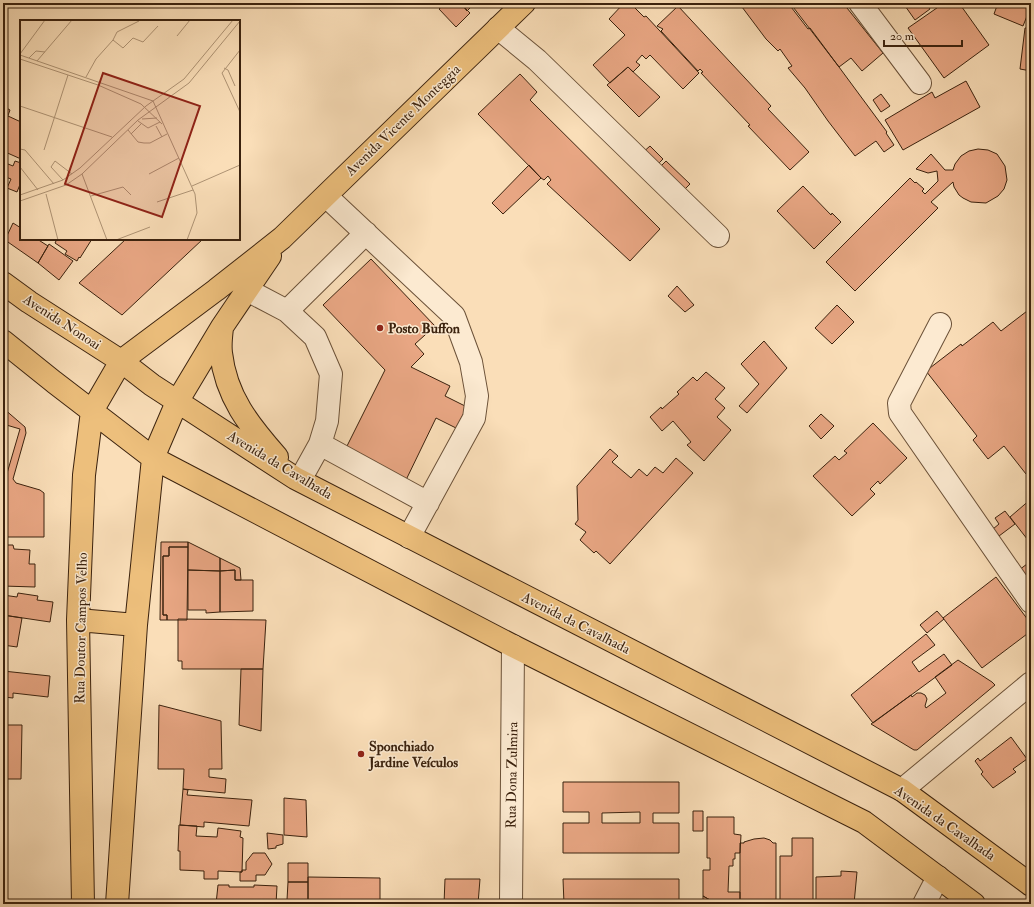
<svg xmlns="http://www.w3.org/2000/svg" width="1034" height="907" font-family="'IM FELL Double Pica',serif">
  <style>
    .building { fill: #e8a683; stroke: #3b220e; fill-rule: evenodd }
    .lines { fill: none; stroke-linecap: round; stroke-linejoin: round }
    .minor-casing { stroke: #6b5138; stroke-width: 24 }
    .major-casing { stroke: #3b220e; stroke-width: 24 }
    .minor { stroke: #fcead1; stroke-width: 22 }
    .major { stroke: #edbf7c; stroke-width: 22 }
    .poi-dot { fill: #8f2418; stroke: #fcead1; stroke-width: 1.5 }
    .labels { text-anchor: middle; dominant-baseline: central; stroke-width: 3; stroke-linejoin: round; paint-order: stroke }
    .street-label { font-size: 14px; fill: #3b220e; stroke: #fcead1 }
    .poi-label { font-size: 14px; font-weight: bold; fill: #3b220e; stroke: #fcead1; text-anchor: start }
    .inset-road { fill: none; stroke: #ae9374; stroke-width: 1 }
    .view { fill: #8f2418; fill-opacity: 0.15; stroke: #8f2418; stroke-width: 2 }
    .inset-edge { fill: none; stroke: #3b220e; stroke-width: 2 }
  </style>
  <rect width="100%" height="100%" fill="#fadeb8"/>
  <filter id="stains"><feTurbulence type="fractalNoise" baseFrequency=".005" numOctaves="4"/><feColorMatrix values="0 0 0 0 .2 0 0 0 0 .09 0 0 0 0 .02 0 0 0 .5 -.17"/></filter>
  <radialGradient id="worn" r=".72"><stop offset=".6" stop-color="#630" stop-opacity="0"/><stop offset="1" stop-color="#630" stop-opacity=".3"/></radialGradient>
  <path class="building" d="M446 3H460L470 13 456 27 439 9Z
    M460 3H475L467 11Z
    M624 3H630L644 17 646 16 699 73 683 89 650 55 646 59 642 55 636 62 640 65 633 72 628 67 610 83 593 65 625 35 609 19Z
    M739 3H788L808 29 810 28 839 67 887 132 886 133 894 145 884 152 876 141 855 156 828 121 805 88 788 68 792 66 780 49 778 51 766 39Z
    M790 3H843L883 53 862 71 851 58 839 67Z
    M903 3H926L930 9 915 20Z
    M944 3H959L989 45 944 78 908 28Z
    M998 3H1031V6L1023 26 994 14Z
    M678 6 771 106 768 109 809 152 790 170 748 126 750 125 701 73 703 72 700 69 698 71 661 31 663 29 657 26Z
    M1025 28H1031V71L1020 69Z
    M628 67 660 97 639 117 607 85Z
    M520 74 537 92 530 100 660 229 630 261 547 184 551 180 548 176 544 180 541 178 478 114Z
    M966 81 980 107 903 150 885 120 932 92 935 98Z
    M881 94 890 106 881 112 873 100Z
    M3 106 10 110 3 129Z
    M8 116 21 122V159L3 151V129Z
    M650 146 663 159 654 168 641 154Z
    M978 149 988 150 997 154 1005 166 1007 180 1004 189 998 196 986 203 971 202 963 198 959 195 954 187 953 182 931 202 938 208 855 291 826 262 910 178 915 183 916 182 924 189 922 191 925 194 938 181 937 171 928 173 916 169 931 154 945 170H953L955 164 961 156 969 151Z
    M15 161 21 163V182L17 192 7 188 11 179 3 176V162L13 166Z
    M666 161 690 184 681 193 657 170Z
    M529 165 541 178 503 214 492 203Z
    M803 186 831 215 832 213 841 222 814 249 777 211Z
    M13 223 21 228V239H37L48 246 38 263 5 240Z
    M57 239H92L80 258 79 257 77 261 65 254 67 251 55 243Z
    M126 239H203L122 315 79 283Z
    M49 244 73 261 59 280 38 263Z
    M371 259 435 326 415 344 424 354 411 367 450 386 445 396 467 407 456 428 436 418 405 482 344 452 385 370 323 305Z
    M677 286 694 305 685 312 668 296Z
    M837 305 854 322 832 344 815 328Z
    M1031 308V470L1026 474 1004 446 988 459 973 440 977 436 926 371 961 344 962 346 993 322 1001 331Z
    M764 341 787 368 747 413 739 406 759 384 741 364Z
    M706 372 725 388 715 399 725 408 717 417 731 430 704 461 687 445 691 442 673 421 662 431 650 417 661 407 662 409 679 394 677 392 693 377 697 381Z
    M3 408 25 427 26 433 13 479 16 483 40 490 44 493V537H3Z
    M821 414 834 426 821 439 809 426Z
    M873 423 907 458 880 484 878 481 870 489 875 494 852 516 813 476 835 456 839 460 847 453 844 451Z
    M3 424 20 429 3 487Z
    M610 449 618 456 612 462 631 478 639 469 647 476 655 467 663 473 676 458 693 473 610 564 596 551 594 553 580 540 586 532 575 524 578 520 577 486Z
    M1031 499V544L1010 517Z
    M1005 511 1015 524 999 536 993 529 999 524 995 518Z
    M3 537 4 545H13L14 549 30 550 29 564H35V587L3 586Z
    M161 542H188V547H169V556H163V615H167V620H160Z
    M188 542 220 558V571L188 570Z
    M169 547H188L187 620H167V615H163V556H169Z
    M220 558 240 568 241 580H235V570L220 571Z
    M1031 561V593L1015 573Z
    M188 570 220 571V612L206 613V610H188Z
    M235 570V580H253V611L220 612V571Z
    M996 577 1031 624V631L982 668 943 618Z
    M18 593 38 596 37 600 53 602 50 622 3 615V595L17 597Z
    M937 611 944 619 927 633 920 625Z
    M3 615 22 618 17 647 3 645Z
    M178 619 266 620 263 669H182V661H178Z
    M926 634 935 645 912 662 919 672 944 654 952 665 873 723 851 695Z
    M958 660 992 682 995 685 917 750H914L871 724 911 695 912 697 917 693H921L925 695 927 699 925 706 926 708 946 693 935 677Z
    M241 669H263L261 731 239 725Z
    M3 671 50 676 48 697 13 693V698L4 697 6 682 3 681Z
    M159 705 221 721 222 769H209V777L226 779 225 793 183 789 184 769H158Z
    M4 725H22L21 779H3Z
    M1011 737 1027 759 1013 769 1016 772 993 788 981 774 983 772 975 761 978 758 980 761Z
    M563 782H679V813H653V823H679V853H563V823H589V812H563ZM640 812V823H602V813Z
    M183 789 188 790 187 795 252 800 249 826 204 822V827L180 825Z
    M284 798 306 800 307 837 284 835Z
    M693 811H703V831H693Z
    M707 817H734V834L741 835 740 853H735V859H733V866H729L728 892H740V904H717L703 896V870H710V858H707Z
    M179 825 197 826 196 836 217 837 218 828 241 831 240 837 243 838 242 872 218 871V879H204V871L180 870V851H178Z
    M267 833 283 835V844L276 846V848L268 849Z
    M764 838 770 840 773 843H776V904H740V843H744V842L754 839Z
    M792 838H813V904H780V856H792Z
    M253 853H265L272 864 265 875H256V881H240V872H242V870H246V862Z
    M288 863H308V882H288Z
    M841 871 857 872 854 904H816V877L841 876Z
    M308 877 380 878V904H308Z
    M445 879H480L478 904H444Z
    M563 879H679V904H564Z
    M288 882H308V904H291V900H287Z
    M218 885H229V887H254V885L277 886 276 904H216Z
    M703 896 717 904H703Z"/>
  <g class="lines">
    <g class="minor-casing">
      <path id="minor" d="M860 3 920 83
        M498 28 537 60 718 236
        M326 196 454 316 471 362 477 396 474 418 409 537
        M247 290 287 311 315 337 331 374 327 421 320 444 300 480
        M287 311 366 233
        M940 324 899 403 900 413 1031 602
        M320 444 428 503
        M902 790 1031 683
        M511 904 513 646
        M924 904 938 877"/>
    </g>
    <g class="major-casing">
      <path id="major" d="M3 283 29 302 121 361 152 385 295 478 902 790 1031 885
        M222 328C221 336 220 345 221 353 226 397 249 425 277 457
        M3 341 54 382 153 458 513 646 864 822 974 904
        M78 620 136 625
        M83 904 78 620 84 475 92 411 121 361 216 290 282 238 524 3
        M117 904 136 625 153 458 177 402 222 327 270 256"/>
    </g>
    <use href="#minor" class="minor"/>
    <use href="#major" class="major"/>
  </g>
  <g class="poi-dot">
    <circle cx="380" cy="328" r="4"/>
    <circle cx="361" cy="754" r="4"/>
  </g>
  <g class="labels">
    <g class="street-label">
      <text transform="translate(403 120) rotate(-44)">Avenida Vicente Monteggia</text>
      <text transform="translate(62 322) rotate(33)">Avenida Nonoai</text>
      <text transform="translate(280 465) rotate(31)">Avenida da Cavalhada</text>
      <text transform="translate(576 623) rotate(27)">Avenida da Cavalhada</text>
      <text transform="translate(81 628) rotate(-89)">Rua Doutor Campos Velho</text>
      <text transform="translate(512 775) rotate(-89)">Rua Dona Zulmira</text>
      <text transform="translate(945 823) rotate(35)">Avenida da Cavalhada</text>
    </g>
    <g class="poi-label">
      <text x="388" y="328">Posto Buffon</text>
      <text x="369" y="746">Sponchiado<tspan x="369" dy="16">Jardine Veículos</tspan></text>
    </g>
  </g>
  <g transform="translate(20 20)">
    <rect width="220" height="220" fill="#fadeb8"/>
    <path class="inset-road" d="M157 16 170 0M93 20 97 12 119 1M220 30 202 53 220 92M0 34 25 0M0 35 133 81 175 174 177 193 167 220M9 38 16 31 25 32M0 39 78 65 121 84 142 104M17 41 52 0M204 48 208 50 215 66M66 57 76 39 93 20 103 28 113 18 123 22 138 6M0 86 92 117M122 99 137 98M118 101 128 108 140 102M136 106 142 117M108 110 118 122 124 123H130L147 114M111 114 121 104M0 129 5 130 34 164M24 130 48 55M0 147 18 170M62 154 87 220M129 154 159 138M43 160 31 147 35 141 52 154M172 166 220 145M26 174 38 220M0 175 43 160 60 148 126 86 164 59 213 0M71 176 103 167 111 175M0 181 46 165 62 154 118 100 169 63 220 1M137 182 173 170M96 220 130 207"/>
    <path class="view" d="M83 53 180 86 142 197 45 164Z"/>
    <rect width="220" height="220" class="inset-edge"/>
  </g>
  <rect width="1034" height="907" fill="none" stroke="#fadeb8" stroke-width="16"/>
  <rect x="4" y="4" width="1026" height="899" fill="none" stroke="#3b220e" stroke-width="2"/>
  <rect x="8" y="8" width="1018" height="891" fill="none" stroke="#3b220e"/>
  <path d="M884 40v6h78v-6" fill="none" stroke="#3b220e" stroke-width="2"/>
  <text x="890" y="40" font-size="12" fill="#3b220e" stroke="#fcead1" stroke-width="3" paint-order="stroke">20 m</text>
  <rect width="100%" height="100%" filter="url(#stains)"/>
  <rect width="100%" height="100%" fill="url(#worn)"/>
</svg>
